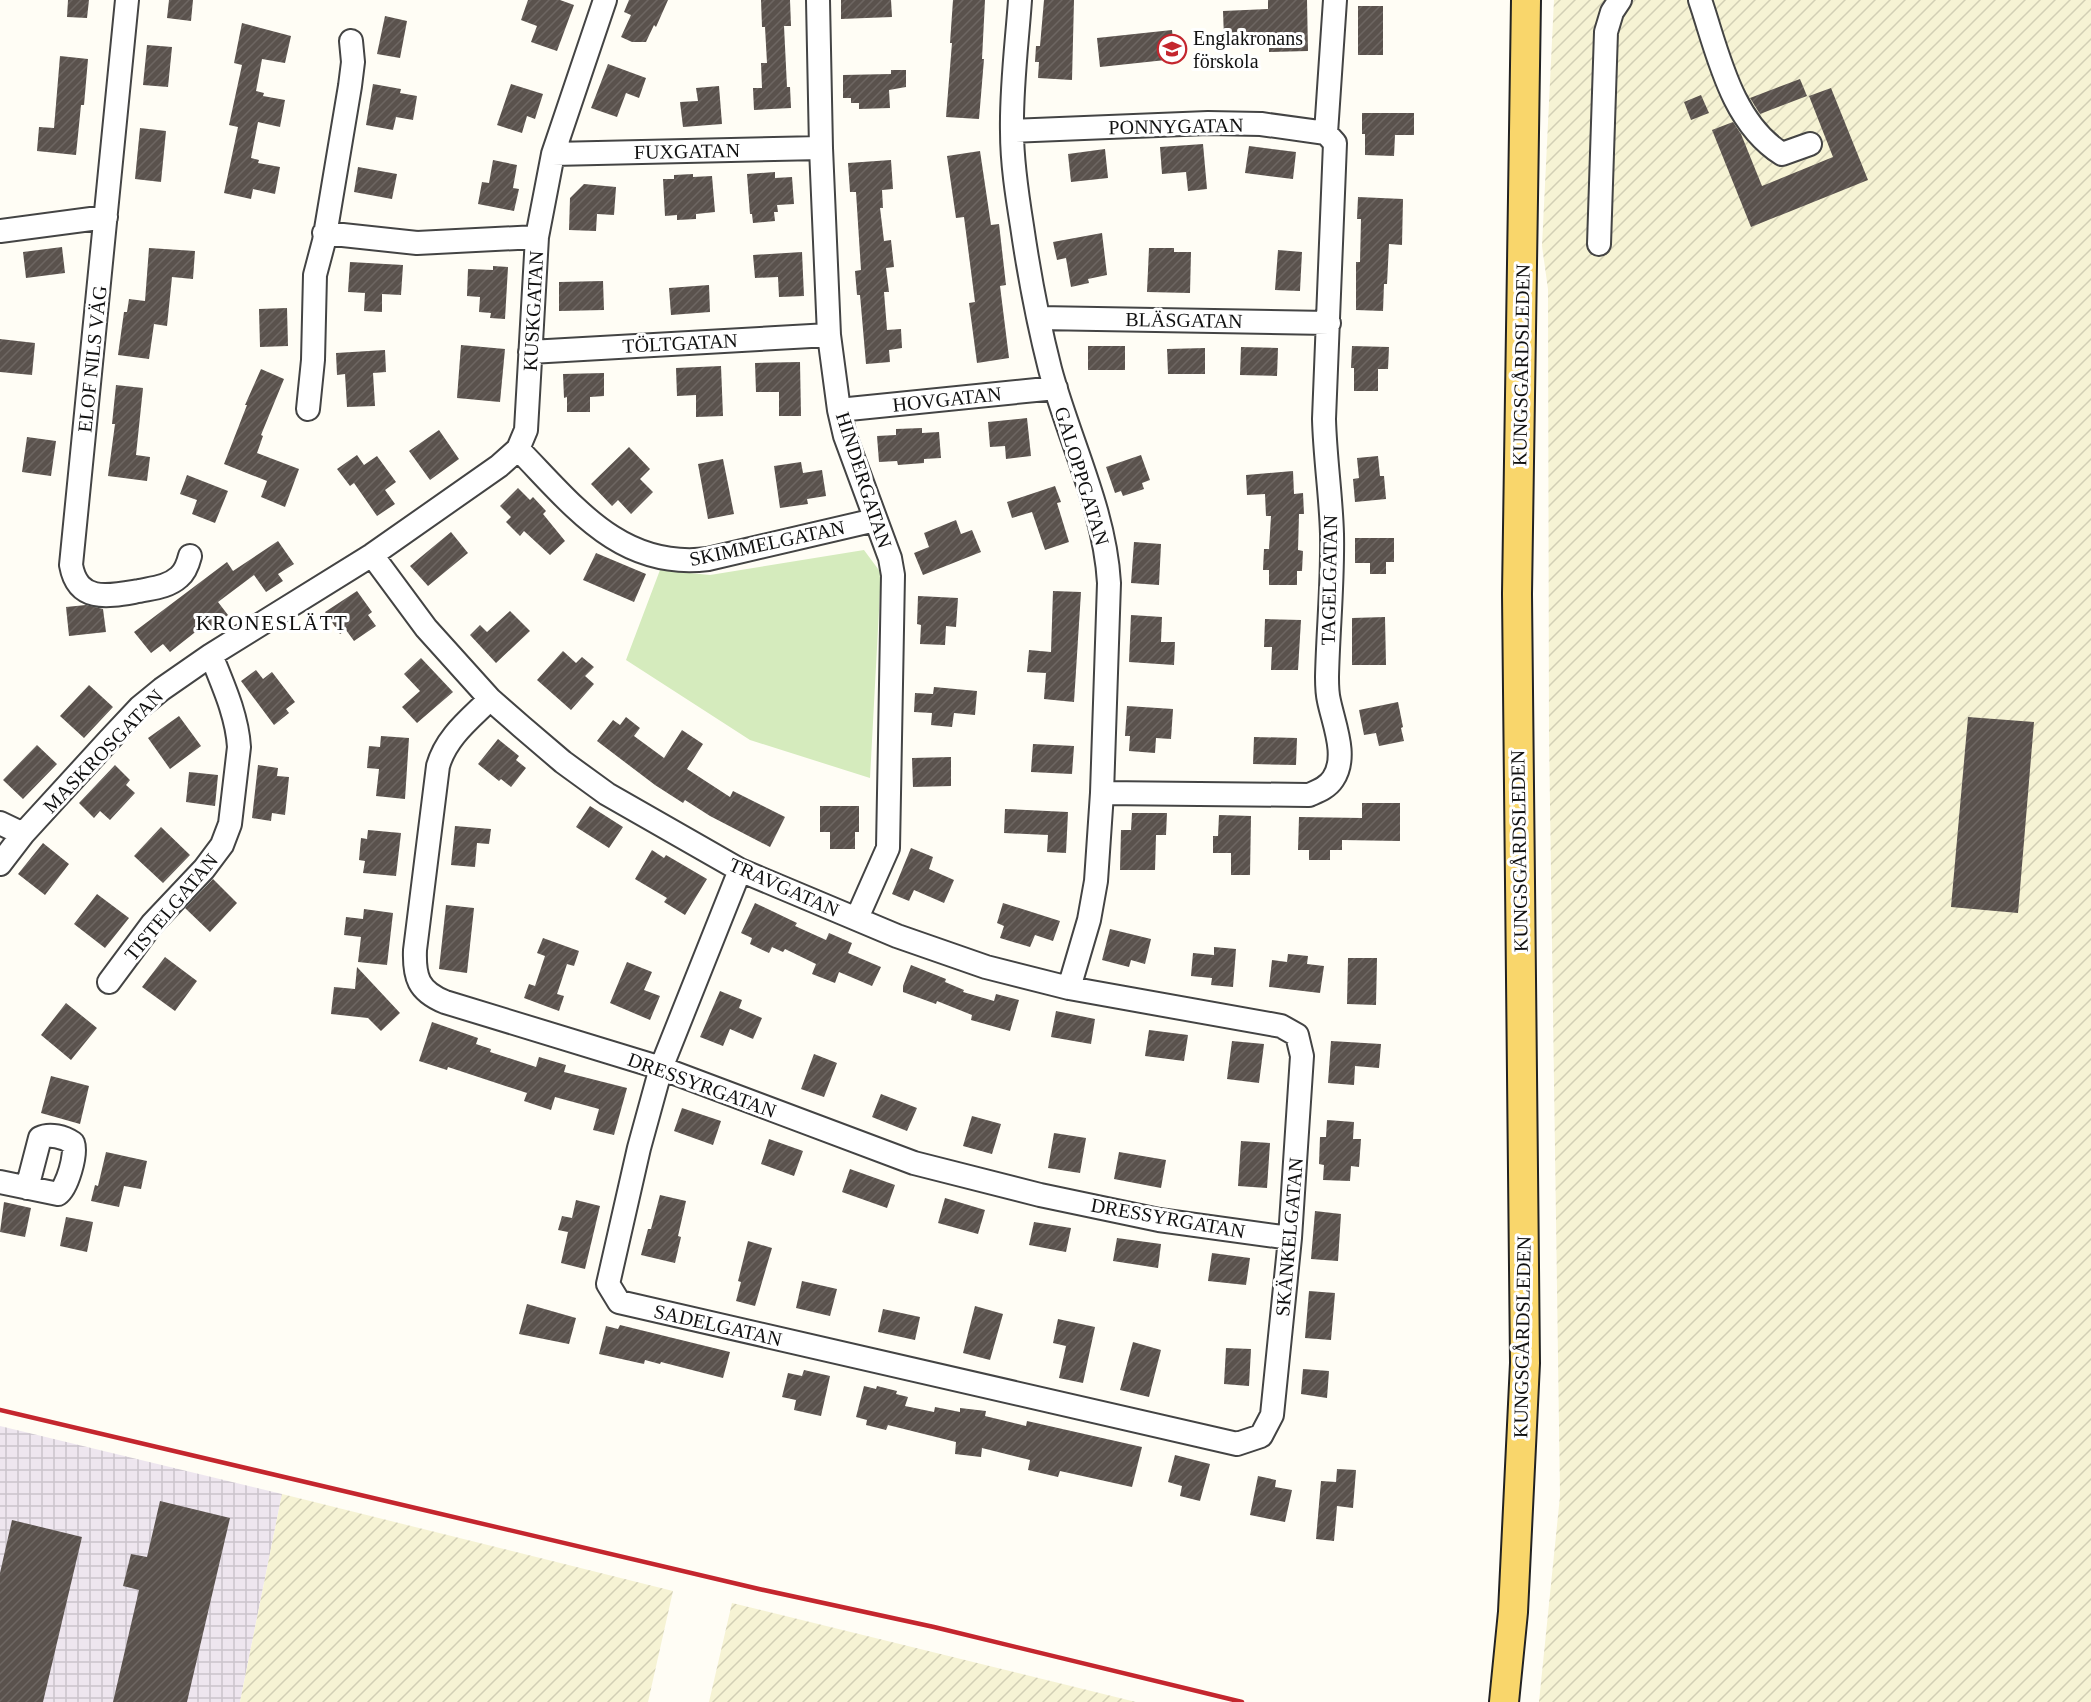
<svg xmlns="http://www.w3.org/2000/svg" width="2091" height="1702" font-family="'Times New Roman',serif">
  <style>
    .industrial { fill: url(#industrial-grid) }
    .farmland { fill: url(#farmland-furrows) }
    .park { fill: #d5ebbd }
    .building { fill: url(#building-hatch) }
    .lines { fill: none; stroke-linecap: round; stroke-linejoin: round }
    .minor-casing { stroke: #444; stroke-width: 26 }
    .major-casing { stroke: #222; stroke-width: 32 }
    .minor { stroke: #fff; stroke-width: 22 }
    .major { stroke: #f9d66b; stroke-width: 28 }
    .rail { stroke: #c4262e; stroke-width: 4.5 }
    .labels { text-anchor: middle; dominant-baseline: central; stroke-width: 6; stroke-linejoin: round; paint-order: stroke }
    .poi-label { font-size: 20px; fill: #111; stroke: #fff; text-anchor: start }
    .street-label { font-size: 20px; fill: #111; stroke: #fff }
    .neighbourhood-label { font-size: 21px; letter-spacing: 1.5px; fill: #111; stroke: #fff }
  </style>
  <defs>
    <pattern id="industrial-grid" width="8" height="8" patternUnits="userSpaceOnUse" patternTransform="scale(1.5)"><rect width="8" height="8" fill="#eee6ef"/><path d="M0 4h8M4 0v8" fill="none" stroke="#cbc4cc"/></pattern>
    <pattern id="farmland-furrows" width="10" height="10" patternUnits="userSpaceOnUse" patternTransform="scale(1.5)"><rect width="10" height="10" fill="#f6f3d4"/><path d="M-1 1l2-2M0 10L10 0M9 11l2-2" fill="none" stroke="#d2cfb5"/></pattern>
    <pattern id="building-hatch" width="6" height="6" patternUnits="userSpaceOnUse" patternTransform="scale(1.5)"><rect width="6" height="6" fill="#5a524d"/><path d="M-1 1l2-2M0 6l6-6M5 7l2-2" fill="none" stroke="#6d6662"/></pattern>
  </defs>
  <rect width="100%" height="100%" fill="#fffdf5"/>
  <path class="industrial" d="M0 1426 282 1494 240 1702H0Z"/>
  <path class="farmland" d="M1554 0H2091V1702H1539L1560 1496 1549 735 1548 289 1542 246Z
    M282 1494 673 1591 648 1702H240Z
    M732 1603 1136 1702H709Z"/>
  <path class="park" d="M864 550 881 573 870 778 750 740 626 660 660 570 710 575Z"/>
  <path class="building" d="M68 0H89L87 18 67 17Z
    M169 0H193L191 21 167 18Z
    M528 0H560L574 5 557 51 531 42 537 26 521 20Z
    M629 0H668L656 27 654 25 646 42H632L621 37 631 15 624 12Z
    M761 0H790L791 26H784L787 87H790L791 108 754 110 753 88H762L761 63H767L765 27H762Z
    M841 0H891L892 17 841 19Z
    M953 0H985L982 59H984L979 119 946 117 952 43H950Z
    M1044 0H1074L1072 80 1038 78 1039 62H1035L1036 46H1040Z
    M1268 0H1307L1308 51 1269 52V36L1224 38 1223 11 1268 9Z
    M1358 6H1383V55H1358Z
    M385 16 407 21 400 58 377 54Z
    M242 23 291 36 285 63 262 59 256 91 264 93 263 96 285 100 280 127 258 122 251 158 259 160 258 163 280 167 275 194 253 189 251 199 224 193 238 127 229 125 242 65 234 63Z
    M1172 30 1175 59 1100 67 1097 38Z
    M147 45 172 47 168 87 143 85Z
    M60 56 88 59 84 105H81L76 155 37 151 39 127 54 128Z
    M608 64 646 78 639 98 626 93 617 117 591 108Z
    M891 70H906V87L889 90 890 108 859 109V103H851V98H843V75L891 74Z
    M1800 79 1807 96 1760 114 1750 98Z
    M373 84 401 89 400 93 417 96 413 120 396 117 393 130 366 125Z
    M511 84 543 94 535 119 527 116 522 133 497 125Z
    M719 86 722 124 683 127 680 102 698 101 696 88Z
    M1831 88 1868 180 1751 227 1712 130 1733 122 1741 134 1762 186 1833 157 1809 96Z
    M1701 95 1709 113 1691 120 1684 102Z
    M1362 113H1414V135H1395L1394 156 1365 155V134H1362Z
    M140 128 166 131 161 182 135 179Z
    M1203 144 1207 189 1188 191 1186 172 1162 174 1160 147Z
    M1249 146 1296 152 1293 179 1245 173Z
    M1105 149 1108 178 1071 182 1068 154Z
    M980 151 991 225 999 224 1006 285 1000 286 1009 358 977 363 969 303 975 302 964 217 956 218 947 156Z
    M493 160 517 165 513 188 519 189 514 211 478 204 482 182 489 183Z
    M891 160 893 189 882 190 883 208H880L884 241 891 240 894 267 886 268 889 292H884L887 330 901 329 902 348 889 350 890 362 866 364 860 295H857L855 271 861 270 856 192H850L848 163Z
    M358 167 397 174 392 199 354 192Z
    M775 172V178L792 177 794 204 777 205 778 212H774L775 221 753 223 752 214H750L747 174Z
    M693 174V177L712 176 715 212 696 214V219L677 220V215L665 216 663 179H674V175Z
    M584 184 616 187 614 215 597 214 596 231 569 230 570 198Z
    M1358 197 1403 199 1402 245 1389 244 1387 284H1384L1383 311 1356 310V262H1360L1361 219H1357Z
    M1102 233 1107 275 1088 279 1089 283 1071 287 1066 258 1057 260 1053 242Z
    M62 247 65 273 26 278 23 252Z
    M149 248 195 251 193 279 172 277 167 326 154 324 149 359 118 355 124 312H127L129 299 145 301Z
    M1149 248H1174V252H1191L1190 293 1147 292Z
    M1278 250 1302 252 1300 291 1275 290Z
    M802 252 804 296 779 297 778 277 755 278 753 255Z
    M350 262 403 265 401 295 382 294V312L364 311 365 293 348 292Z
    M493 266 508 267 505 319 490 318 491 313 479 312 480 297 467 296 468 269 493 270Z
    M603 281 604 310 559 311V282Z
    M709 285 710 312 671 315 669 288Z
    M287 308 288 346 260 347 259 309Z
    M0 339 35 343 32 375 0 372Z
    M461 345 505 349 500 402 457 398Z
    M1088 346H1125V370H1088Z
    M1352 346 1389 347 1388 369H1378V391H1354V368H1351Z
    M1241 347 1278 348 1277 376 1240 375Z
    M1205 348V374H1168L1167 349Z
    M385 350 386 372 373 373 375 406 347 407 345 374 337 375 336 353Z
    M800 362 801 416H779V392H756L755 363Z
    M721 366 723 416 696 417V395L677 396 676 368Z
    M261 369 284 379 261 435 263 436 257 453 299 469 285 507 261 497 267 481 224 464 247 405H245Z
    M604 373V396L590 397V412H567V397L564 398 563 374Z
    M116 385 143 388 136 455 150 457 147 481 108 476 115 424H112Z
    M1027 418 1031 456 1006 459 1005 446 990 447 988 422Z
    M922 428V433L939 432 941 458 924 459V463L898 465 897 461 879 462 877 436 896 435V429Z
    M439 430 459 459 430 480 409 451Z
    M27 437 56 441 51 476 22 472Z
    M629 447 650 469 640 479 653 492 631 514 618 500 612 506 591 484Z
    M357 455 364 465 377 456 396 482 385 490 395 504 377 516 354 483 350 486 337 469Z
    M1141 455 1150 480 1142 483 1144 489 1123 496 1121 491 1115 493 1106 467Z
    M1378 456 1380 476H1384L1386 499 1355 502 1353 479 1359 478 1357 458Z
    M723 459 734 514 708 519 698 464Z
    M801 462 803 473 822 470 826 496 807 499 808 504 780 508 774 466Z
    M1293 471 1294 494 1303 493 1304 514H1299L1298 550 1303 551 1302 571H1297V585H1269V570H1263L1264 549H1269L1271 516H1266L1265 494 1247 495 1246 475Z
    M187 475 228 491 215 523 192 514 197 500 180 494Z
    M1055 486 1061 502 1057 503 1069 542 1045 550 1032 512 1012 518 1007 502Z
    M518 488 530 500 533 497 546 511 543 514 565 541 550 555 524 531 520 536 506 522 511 517 500 506Z
    M956 520 961 534 972 530 981 552 923 575 914 553 929 547 924 533Z
    M451 532 468 553 428 586 410 566Z
    M1355 538H1394V562H1386V574H1370V563H1355Z
    M278 541 294 564 278 574 283 581 266 592 254 575 218 602 228 615 212 627 208 622 170 652 163 644 151 653 134 632 227 562 233 571Z
    M1134 542 1161 544 1159 585 1131 583Z
    M596 553 646 574 634 602 583 580Z
    M357 591 372 612 368 615 376 626 354 641 346 630 340 634 325 612Z
    M1053 591 1081 592 1074 702 1044 699 1046 673 1027 672 1029 650 1051 652Z
    M918 596 958 598 956 627 946 626 945 645 920 644 921 625 917 624Z
    M86 605 103 609 106 632 69 636 66 607Z
    M510 611 530 631 496 663 470 635 480 625 487 632Z
    M1131 615 1162 617 1161 642H1175L1174 665 1129 662Z
    M1385 617 1386 665H1352V618Z
    M1265 619 1301 620 1298 670H1271L1272 647H1264Z
    M563 651 576 663 582 657 594 667 585 676 594 684 571 710 537 680Z
    M421 658 453 692 417 723 402 707 420 691 404 674Z
    M256 670 263 679 272 672 295 702 286 709 289 713 274 725 241 681Z
    M89 685 113 707 84 738 60 716Z
    M934 687 977 691 975 715 954 713 952 727 931 725 932 713 914 712 915 693 933 694Z
    M1398 702 1403 727 1401 728 1404 741 1379 746 1376 733 1364 735 1359 710Z
    M1127 706 1173 709 1171 739 1156 738 1155 753 1129 751 1130 736H1125Z
    M179 716 201 746 170 769 148 738Z
    M626 717 640 728 634 736 664 758 682 730 703 744 687 769 730 797 733 791 785 817 770 847 710 816 685 800 683 803 655 785 597 741 613 720 620 725Z
    M1968 717 2034 722 2018 913 1951 907Z
    M381 736 409 738 405 799 376 796 379 769 367 768 369 746 380 747Z
    M1254 737 1297 738 1296 765 1253 764Z
    M498 739 519 756 516 760 526 768 511 787 501 779 499 781 478 764Z
    M1033 744 1074 746 1072 774 1031 772Z
    M37 745 57 764 23 799 3 780Z
    M951 757V786L913 787 912 758Z
    M115 765 130 780 126 785 135 793 110 820 100 811 94 818 79 803Z
    M258 765 278 768 277 776 289 777 285 815 272 813 271 821 252 818Z
    M189 772 218 775 215 806 186 802Z
    M1362 803H1400V841L1342 840V850H1330V860H1309V850H1298L1299 817 1362 818Z
    M590 806 623 827 609 848 576 827Z
    M820 806H859V832H855V849H830V832H820Z
    M1005 809 1068 812 1066 853 1047 852 1048 835 1004 833Z
    M1132 813H1167L1166 835H1156L1155 870H1120L1121 830H1131Z
    M1219 815 1251 816 1250 875H1231V853H1213V836H1218Z
    M455 826 491 829 489 844 477 843 475 867 451 865Z
    M161 827 190 855 163 883 134 856Z
    M368 830 401 833 396 876 363 873 365 861 359 860 361 838 367 839Z
    M43 843 69 864 45 895 18 874Z
    M911 848 933 857 929 869 954 880 944 903 914 890 909 901 892 894Z
    M652 850 664 858 666 855 707 879 685 915 664 902 667 898 635 879Z
    M213 879 237 903 210 932 185 908Z
    M97 894 129 918 105 948 74 924Z
    M755 903 797 923 795 926 826 940 829 933 852 943 848 953 881 967 872 986 839 972 835 983 812 974 816 964 785 949 783 952 772 947 769 953 750 944 752 938 741 933Z
    M1003 903 1060 921 1053 941 1035 935 1030 947 1000 938 1004 926 997 923Z
    M446 905 474 908 467 973 439 969Z
    M364 909 393 913 387 965 358 962 361 937 344 935 346 917 363 919Z
    M1110 929 1151 939 1145 964 1131 960 1129 967 1102 960Z
    M543 938 579 951 574 966 567 964 557 994 564 996 559 1011 524 998 529 984 535 986 545 956 537 953Z
    M1214 947 1236 949 1233 987 1211 985 1212 978 1191 976 1193 953 1214 955Z
    M1288 954 1308 956 1307 964 1324 966 1320 993 1269 987 1272 960 1287 962Z
    M165 957 197 981 175 1011 142 987Z
    M1348 958H1377L1376 1005 1347 1004Z
    M627 962 652 972 644 990 660 996 650 1020 610 1003Z
    M911 965 946 979 945 982 964 990 963 992 994 1001 996 994 1019 1000 1010 1031 971 1020 972 1015 937 1001 936 1004 903 992V986Z
    M357 967 400 1013 381 1031 368 1018 331 1014 334 987 355 989Z
    M720 991 742 1000 739 1008 762 1018 753 1039 730 1029 723 1046 700 1037Z
    M66 1003 97 1028 71 1060 41 1035Z
    M1056 1011 1095 1019 1091 1044 1051 1037Z
    M432 1022 478 1038 476 1044 491 1049 490 1052 536 1067 539 1057 566 1065 564 1072 627 1088 614 1135 593 1130 599 1109 555 1097 551 1110 524 1101 527 1093 448 1067 447 1070 419 1061Z
    M1149 1030 1188 1035 1184 1061 1145 1056Z
    M1232 1041 1264 1044 1259 1083 1227 1079Z
    M1331 1041 1381 1044 1379 1068 1355 1066 1354 1085 1328 1083Z
    M814 1054 837 1063 824 1097 801 1089Z
    M51 1076 89 1086 80 1124 41 1113Z
    M881 1094 917 1108 907 1131 872 1117Z
    M682 1108 721 1121 713 1145 674 1131Z
    M972 1116 1001 1124 992 1154 963 1146Z
    M1327 1120 1354 1122 1353 1139H1361L1359 1167 1351 1166 1350 1181 1323 1180 1324 1165 1319 1164 1320 1137H1326Z
    M1054 1133 1086 1138 1080 1173 1048 1168Z
    M769 1139 803 1151 794 1176 761 1164Z
    M1241 1141 1270 1143 1267 1188 1238 1186Z
    M106 1152 147 1161 141 1189 124 1186 119 1207 91 1201 95 1185 98 1186Z
    M1119 1152 1166 1160 1161 1188 1114 1179Z
    M850 1169 895 1185 887 1208 842 1192Z
    M660 1195 686 1201 678 1236 681 1237 675 1263 641 1255 648 1229H651Z
    M945 1198 985 1210 978 1234 938 1223Z
    M576 1200 600 1206 585 1269 561 1263 568 1232 558 1230 562 1216 572 1218Z
    M4 1202 31 1208 25 1237 0 1232Z
    M1315 1211 1341 1214 1338 1261 1311 1259Z
    M66 1217 93 1222 87 1252 60 1246Z
    M1034 1222 1071 1228 1066 1252 1029 1245Z
    M1117 1238 1161 1244 1158 1268 1113 1261Z
    M748 1241 772 1248 755 1306 736 1301 741 1282 738 1281Z
    M1212 1253 1250 1258 1246 1285 1208 1281Z
    M802 1281 837 1289 830 1316 796 1308Z
    M1309 1291 1335 1293 1331 1340 1305 1338Z
    M527 1304 576 1318 569 1344 519 1334Z
    M975 1306 1003 1314 990 1360 963 1353Z
    M883 1309 920 1317 915 1340 878 1332Z
    M1058 1319 1095 1327 1083 1383 1059 1378 1066 1346 1053 1343Z
    M620 1325 730 1352 723 1378 661 1362 660 1364 645 1360 644 1364 599 1354 606 1326 618 1329Z
    M1133 1342 1161 1350 1149 1397 1120 1390Z
    M1226 1348 1251 1349 1249 1386 1224 1384Z
    M1303 1369 1329 1371 1327 1398 1301 1394Z
    M804 1370 830 1376 821 1416 794 1410 796 1400 782 1397 788 1373 802 1376Z
    M864 1386 876 1389 877 1386 897 1391 896 1394 908 1397 905 1406 934 1412 935 1407 960 1412V1408L986 1411 985 1416 1026 1426 1027 1421 1142 1447 1132 1487 1060 1471 1058 1477 1028 1470 1030 1460 982 1448 981 1457 955 1454 956 1442 888 1425 886 1430 866 1425 867 1420 856 1417Z
    M1175 1455 1210 1464 1200 1501 1180 1496 1182 1486 1168 1482Z
    M1337 1469 1356 1470 1353 1508 1337 1506 1334 1541 1316 1539 1321 1481 1336 1482Z
    M1258 1476 1276 1480 1275 1487 1292 1490 1285 1522 1250 1515Z
    M160 1501 230 1518 187 1702H113L139 1590 123 1586 131 1554 147 1557Z
    M12 1520 82 1537 43 1702H0V1573Z"/>
  <g class="lines">
    <g class="minor-casing">
      <path id="minor" d="M127 0 71 565C78 604 110 596 139 591 153 588 168 587 179 577 185 572 188 564 190 556
        M818 0 821 148 829 335 839 410 845 436 890 558 893 575 888 848 857 918
        M1020 0C1017 43 1011 88 1012 132 1012 163 1017 195 1022 226 1029 274 1038 322 1050 369 1069 440 1105 510 1109 583L1102 793 1096 881 1089 920 1069 988
        M1700 0C1718 53 1731 122 1782 154L1810 144
        M1012 131 1208 123 1261 124 1326 133 1335 143 1324 419C1325 458 1331 496 1332 534 1333 582 1328 630 1327 677 1327 685 1327 693 1329 701 1334 725 1348 757 1333 779 1327 788 1318 791 1309 795L1102 793
        M1326 133 1335 0
        M553 154 821 148
        M0 231 106 217
        M324 233 417 243 537 237
        M1599 244 1606 32 1612 12 1620 0
        M1039 318 1329 323
        M530 352 829 335
        M308 409 313 360 315 275 324 241 350 86 353 62 351 41
        M839 410 1056 388
        M518 449C573 505 620 570 708 559L875 520
        M372 555 426 628 490 699 522 727 563 762 607 794 740 870 897 936 986 967 1069 988 1281 1026 1297 1035 1302 1056 1290 1238 1272 1415 1261 1436 1237 1444 619 1302 608 1284 639 1148 661 1068 740 870
        M490 699C470 719 446 737 438 766L415 950C414 977 418 991 445 1002L661 1068 914 1163 1040 1195 1159 1220 1290 1238
        M0 823 23 834
        M0 864 23 834 109 740 140 707 162 689 211 655 372 555 499 466 518 449 526 430 537 237 553 154 605 0
        M109 982 152 924 204 869 222 845 230 824 239 747C237 715 223 685 211 655
        M0 1182 58 1194C67 1188 77 1154 73 1143 64 1137 50 1133 40 1138L27 1188"/>
    </g>
    <g class="major-casing">
      <path id="major" d="M1504 1702 1513 1612 1525 1363 1517 594 1526 0"/>
    </g>
    <use href="#minor" class="minor"/>
    <use href="#major" class="major"/>
    <path class="rail" d="M0 1410 759 1589 934 1627 1242 1702"/>
  </g>
  <defs>
    <g id="school-ring" transform="scale(1.5)"><circle r="9.5" fill="#fff" stroke="#c4262e" stroke-width="1.5"/><path d="M0-5L7-2L0 1L-7-2ZM-4 1L0 2.5L4 1V4Q0 6-4 4Z" fill="#c4262e"/></g>
  </defs>
  <g fill-rule="evenodd">
    <use href="#school-ring" x="1172" y="49"/>
  </g>
  <g class="labels">
    <g class="poi-label">
      <text x="1193" y="38">Englakronans<tspan x="1193" dy="23">förskola</tspan></text>
    </g>
    <g class="street-label">
      <text transform="translate(1176 126) rotate(-1)">PONNYGATAN</text>
      <text transform="translate(687 151) rotate(-1)">FUXGATAN</text>
      <text transform="translate(533 311) rotate(-87)">KUSKGATAN</text>
      <text transform="translate(1184 320) rotate(1)">BLÄSGATAN</text>
      <text transform="translate(680 343) rotate(-3)">TÖLTGATAN</text>
      <text transform="translate(92 359) rotate(-84)">ELOF NILS VÄG</text>
      <text transform="translate(1521 365) rotate(-89)">KUNGSGÅRDSLEDEN</text>
      <text transform="translate(947 399) rotate(-6)">HOVGATAN</text>
      <text transform="translate(1082 476) rotate(73)">GALOPPGATAN</text>
      <text transform="translate(864 480) rotate(72)">HINDERGATAN</text>
      <text transform="translate(767 543) rotate(-12)">SKIMMELGATAN</text>
      <text transform="translate(1329 580) rotate(-89)">TAGELGATAN</text>
      <text transform="translate(103 751) rotate(-46)">MASKROSGATAN</text>
      <text transform="translate(1519 851) rotate(-91)">KUNGSGÅRDSLEDEN</text>
      <text transform="translate(784 887) rotate(24)">TRAVGATAN</text>
      <text transform="translate(171 907) rotate(-50)">TISTELGATAN</text>
      <text transform="translate(702 1085) rotate(20)">DRESSYRGATAN</text>
      <text transform="translate(1168 1218) rotate(10)">DRESSYRGATAN</text>
      <text transform="translate(1289 1237) rotate(-85)">SKÄNKELGATAN</text>
      <text transform="translate(718 1325) rotate(13)">SADELGATAN</text>
      <text transform="translate(1522 1337) rotate(-89)">KUNGSGÅRDSLEDEN</text>
    </g>
    <g class="neighbourhood-label">
      <text x="272" y="623">KRONESLÄTT</text>
    </g>
  </g>
</svg>
